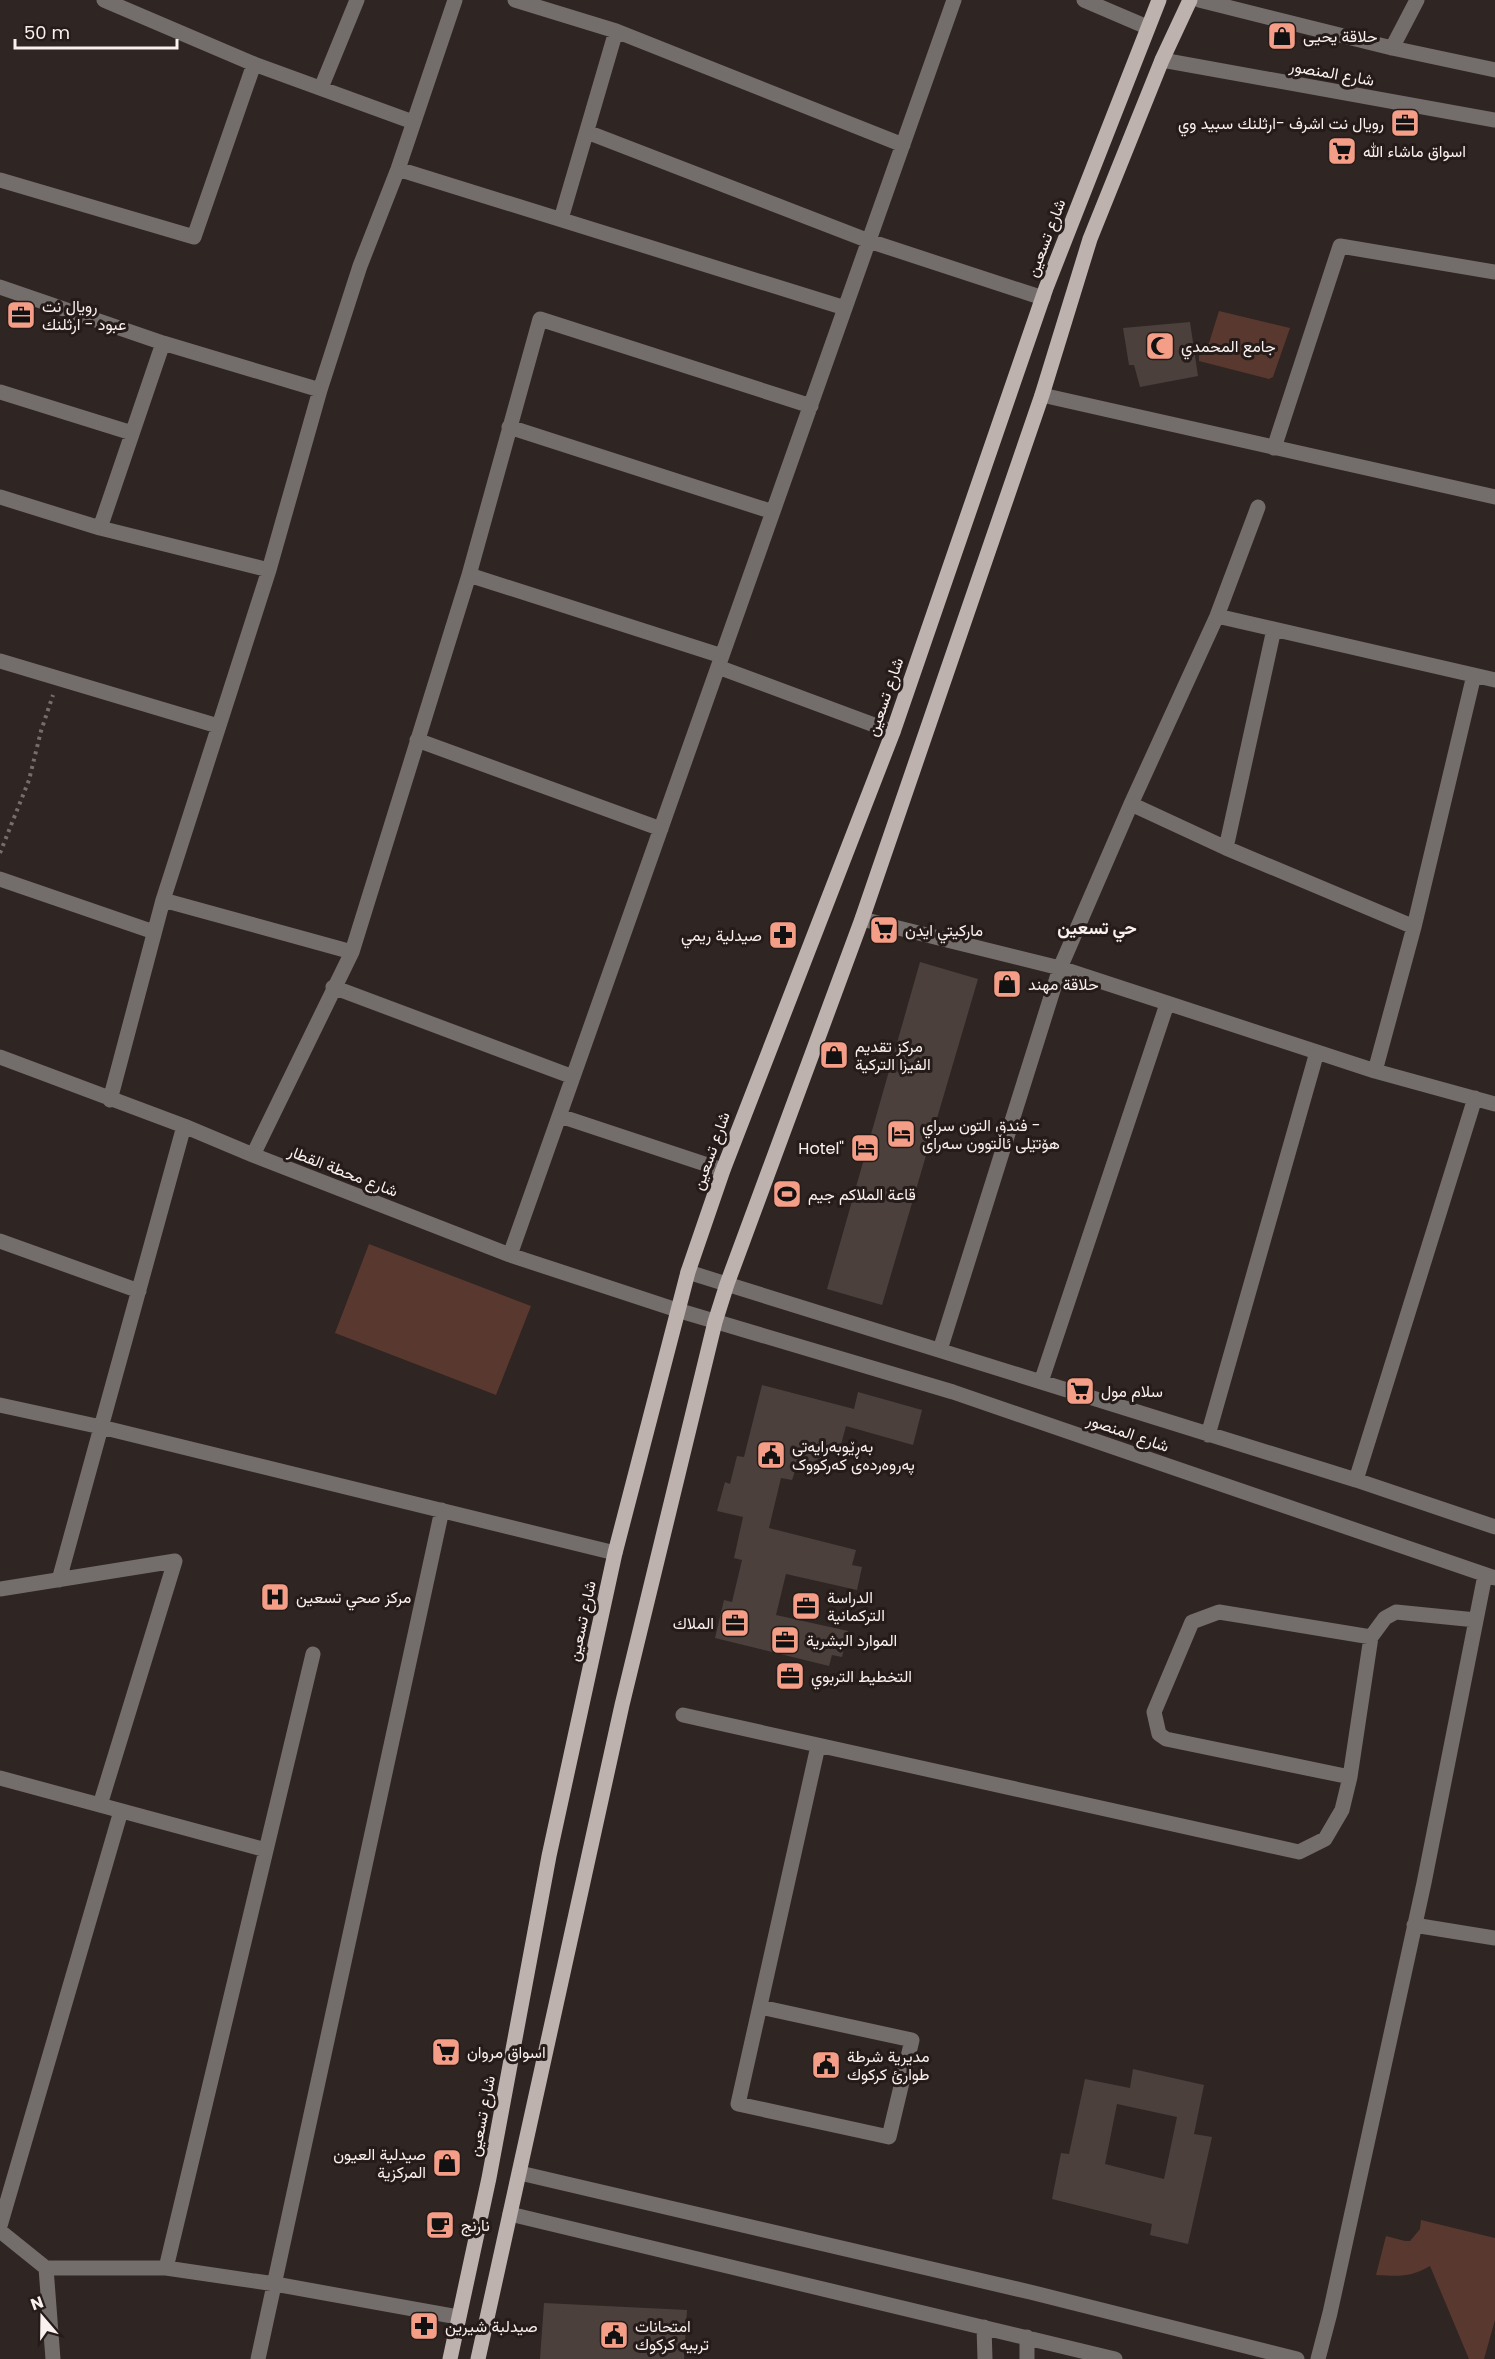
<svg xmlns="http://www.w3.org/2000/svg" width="1495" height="2359" font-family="Poppins,Vazirmatn,sans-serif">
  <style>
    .green { fill: #59382f }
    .building { fill: #4b403c; fill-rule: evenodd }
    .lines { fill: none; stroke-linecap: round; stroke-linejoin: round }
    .path { stroke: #776e6b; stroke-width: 4; stroke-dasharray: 3 4.5; stroke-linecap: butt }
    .minor { stroke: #736d6b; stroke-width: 15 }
    .major { stroke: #beb2af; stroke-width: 15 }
    .labels { text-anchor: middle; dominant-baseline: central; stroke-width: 6; stroke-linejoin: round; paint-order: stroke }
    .poi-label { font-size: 16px; fill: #f9f1ef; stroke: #251b18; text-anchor: start }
    .street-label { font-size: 16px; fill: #f9f1ef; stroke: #251b18 }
    .neighbourhood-label { font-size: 18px; font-weight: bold; fill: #f9f1ef; stroke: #251b18 }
  </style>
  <rect width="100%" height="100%" fill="#2f2522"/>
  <path class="green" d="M1219 311 1290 328 1273 377 1269 379 1199 361V345L1209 343Z
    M369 1244 531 1306 496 1395 335 1333Z
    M1421 2220 1495 2238V2320L1484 2359H1469L1430 2266C1409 2278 1399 2276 1376 2275L1386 2236 1405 2241H1410L1420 2229Z"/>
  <path class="building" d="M1190 322 1198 376 1140 387 1134 365H1129L1123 328Z
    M920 962 978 979 882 1305 827 1289Z
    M762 1385 854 1409 858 1392 922 1410 913 1445 846 1426 840 1448 795 1471 792 1480 781 1478 769 1528 856 1550 852 1565 862 1567 857 1590 786 1574 776 1615 848 1631 842 1657 832 1655 829 1666 715 1638 724 1600 732 1602 742 1560 734 1558 743 1517 717 1511 725 1482 730 1484 737 1456 744 1457Z
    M1133 2069 1204 2085 1194 2134 1212 2137 1188 2244 1150 2235 1152 2224 1052 2199 1061 2153 1069 2154 1085 2079 1130 2088ZM1117 2104 1177 2117 1164 2179 1105 2164Z
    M544 2303 687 2310 684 2359H540Z"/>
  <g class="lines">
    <path class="path" d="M0 853 29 780 41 731 53 695"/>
    <path class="minor" d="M104 0 254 64 413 122
      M515 0 616 31 903 145
      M1084 0 1147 27
      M1199 0 1392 48 1495 70
      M1392 48 1417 0
      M1162 60 1495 120
      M321 88 357 0
      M587 132 869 241 1043 298
      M398 169 845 308
      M0 180 194 237 254 64
      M561 219 616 31
      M0 287 163 343 320 390
      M0 392 132 433
      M1042 395 1495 497
      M509 427 773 512
      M1274 448 1340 246 1495 272
      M0 497 100 528 269 570
      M100 528 163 343
      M469 575 722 656
      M1217 616 1495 680
      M0 661 218 726
      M718 667 893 732
      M417 740 661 829
      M1131 804 1226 848 1414 927
      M1226 848 1274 629
      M0 879 154 932
      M163 900 352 952
      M862 919 1060 968 1375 1071 1495 1104
      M333 987 573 1077
      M0 1057 184 1126 253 1155 510 1255 677 1310 953 1392 1495 1578
      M1375 1071 1414 927 1474 675
      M110 1100 163 900 269 570 320 390 360 266 398 169 455 0
      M560 1116 723 1170
      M253 1155 352 952 469 575 540 319 811 406
      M0 1241 139 1291
      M510 1255 954 0
      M688 1272 1356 1480 1495 1527
      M940 1350 1060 968 1131 804 1217 616 1258 507
      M1041 1382 1167 1004
      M0 1405 101 1427 615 1553
      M1208 1435 1317 1052
      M1356 1480 1475 1098
      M59 1580 184 1126
      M0 1589 175 1561 100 1805
      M683 1715 1299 1852 1325 1839 1342 1810 1350 1777 1371 1637 1385 1618 1396 1612 1476 1620
      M1350 1777 1166 1739 1159 1734 1154 1712 1192 1622 1219 1612 1371 1637
      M0 1778 266 1850
      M1414 1925 1495 1938
      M760 2007 912 2040 889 2137 738 2104 818 1746
      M520 2173 1030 2292 1297 2359
      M510 2214 1115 2359
      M0 2226 121 1811
      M0 2231 46 2268H166L275 2284 458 2317
      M46 2268 53 2359
      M166 2268 313 1654
      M984 2327 985 2359
      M1027 2337V2359
      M258 2359 442 1510
      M1318 2359 1330 2313 1424 1883 1485 1575"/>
    <path class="major" d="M450 2359 489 2178 549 1856 615 1553 688 1272 723 1170 893 732 1046 288 1159 0
      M478 2359 622 1705 715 1322 727 1284 862 919 1042 395 1090 239 1162 60 1190 0"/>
  </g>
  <defs>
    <g id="shop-square" transform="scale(1.5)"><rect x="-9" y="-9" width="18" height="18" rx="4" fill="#f49e87" stroke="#251b18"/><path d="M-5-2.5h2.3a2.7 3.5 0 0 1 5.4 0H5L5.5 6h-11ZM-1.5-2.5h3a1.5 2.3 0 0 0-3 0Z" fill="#111"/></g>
    <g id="office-square" transform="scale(1.5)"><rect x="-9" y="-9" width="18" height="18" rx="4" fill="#f49e87" stroke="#251b18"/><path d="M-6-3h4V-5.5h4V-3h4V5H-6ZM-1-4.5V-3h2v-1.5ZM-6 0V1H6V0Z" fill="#111"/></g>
    <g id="supermarket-square" transform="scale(1.5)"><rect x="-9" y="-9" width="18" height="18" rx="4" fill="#f49e87" stroke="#251b18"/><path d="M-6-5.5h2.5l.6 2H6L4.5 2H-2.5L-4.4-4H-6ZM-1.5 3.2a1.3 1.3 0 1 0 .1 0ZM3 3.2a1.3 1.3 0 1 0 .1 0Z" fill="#111"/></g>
    <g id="mosque-square" transform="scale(1.5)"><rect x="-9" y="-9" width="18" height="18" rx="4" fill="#f49e87" stroke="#251b18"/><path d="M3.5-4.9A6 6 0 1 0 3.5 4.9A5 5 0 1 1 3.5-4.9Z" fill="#111"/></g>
    <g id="pharmacy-square" transform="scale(1.5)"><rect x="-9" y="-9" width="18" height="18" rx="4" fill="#f49e87" stroke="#251b18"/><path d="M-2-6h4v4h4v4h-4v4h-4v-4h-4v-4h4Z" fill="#111"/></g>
    <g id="hotel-square" transform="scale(1.5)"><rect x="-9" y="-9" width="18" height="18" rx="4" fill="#f49e87" stroke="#251b18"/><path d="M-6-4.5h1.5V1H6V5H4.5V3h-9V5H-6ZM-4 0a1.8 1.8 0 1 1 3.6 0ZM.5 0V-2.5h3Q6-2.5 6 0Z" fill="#111"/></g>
    <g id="stadium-square" transform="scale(1.5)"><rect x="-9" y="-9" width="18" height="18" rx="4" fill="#f49e87" stroke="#251b18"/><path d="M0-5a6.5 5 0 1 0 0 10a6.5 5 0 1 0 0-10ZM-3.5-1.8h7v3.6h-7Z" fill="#111"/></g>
    <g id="civic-square" transform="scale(1.5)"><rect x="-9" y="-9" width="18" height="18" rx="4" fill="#f49e87" stroke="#251b18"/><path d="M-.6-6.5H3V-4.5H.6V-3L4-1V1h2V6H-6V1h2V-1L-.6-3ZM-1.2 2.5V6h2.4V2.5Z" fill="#111"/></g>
    <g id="hospital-square" transform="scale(1.5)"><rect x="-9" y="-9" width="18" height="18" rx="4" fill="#f49e87" stroke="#251b18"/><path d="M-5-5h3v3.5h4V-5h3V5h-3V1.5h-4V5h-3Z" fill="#111"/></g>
    <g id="cafe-square" transform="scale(1.5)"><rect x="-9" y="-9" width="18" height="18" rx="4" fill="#f49e87" stroke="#251b18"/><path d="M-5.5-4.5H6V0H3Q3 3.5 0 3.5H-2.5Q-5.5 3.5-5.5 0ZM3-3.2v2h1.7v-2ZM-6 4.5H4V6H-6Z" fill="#111"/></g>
  </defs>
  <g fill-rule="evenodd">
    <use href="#shop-square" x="1282" y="36"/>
    <use href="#office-square" x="1405" y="123"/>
    <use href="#supermarket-square" x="1342" y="151"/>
    <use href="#office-square" x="21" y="315"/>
    <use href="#mosque-square" x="1160" y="346"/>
    <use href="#supermarket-square" x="884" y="930"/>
    <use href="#pharmacy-square" x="783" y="935"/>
    <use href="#shop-square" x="1007" y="984"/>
    <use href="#shop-square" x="834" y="1055"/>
    <use href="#hotel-square" x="901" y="1134"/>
    <use href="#hotel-square" x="865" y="1148"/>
    <use href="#stadium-square" x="787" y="1194"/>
    <use href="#supermarket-square" x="1080" y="1391"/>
    <use href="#civic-square" x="771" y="1455"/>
    <use href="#hospital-square" x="275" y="1597"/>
    <use href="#office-square" x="806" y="1606"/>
    <use href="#office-square" x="735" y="1623"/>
    <use href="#office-square" x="785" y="1640"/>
    <use href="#office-square" x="790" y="1676"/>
    <use href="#supermarket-square" x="446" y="2052"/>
    <use href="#civic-square" x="826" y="2065"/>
    <use href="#shop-square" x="447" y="2163"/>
    <use href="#cafe-square" x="440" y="2225"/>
    <use href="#pharmacy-square" x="424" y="2326"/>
    <use href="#civic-square" x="614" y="2335"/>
  </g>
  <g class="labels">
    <g class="poi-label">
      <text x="1303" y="36">حلاقة يحيى</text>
      <text x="1384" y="123" text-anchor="end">رويال نت اشرف -ارثلنك سبيد وي</text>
      <text x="1363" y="151">اسواق ماشاء الله</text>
      <text x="42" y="306">رويال نت<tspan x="42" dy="18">عبود - ارثلنك</tspan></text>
      <text x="1181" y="346">جامع المحمدي</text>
      <text x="905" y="930">ماركيتي ايدن</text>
      <text x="762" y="935" text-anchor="end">صيدلية ريمي</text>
      <text x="1028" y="984">حلاقة مهند</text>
      <text x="855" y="1046">مركز تقديم<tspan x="855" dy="18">الفيزا التركية</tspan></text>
      <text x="922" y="1125">فندق التون سراي -<tspan x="922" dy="18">هۆتێلی ئاڵتوون سەرای</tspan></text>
      <text x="844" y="1148" text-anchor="end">Hotel"</text>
      <text x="808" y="1194">قاعة الملاكم جيم</text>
      <text x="1101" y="1391">سلام مول</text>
      <text x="792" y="1446">بەڕێوبەرایەتی<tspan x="792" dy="18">پەروەردەی کەرکووک</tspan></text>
      <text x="296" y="1597">مركز صحي تسعين</text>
      <text x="827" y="1597">الدراسة<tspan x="827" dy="18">التركمانية</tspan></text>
      <text x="714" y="1623" text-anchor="end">الملاك</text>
      <text x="806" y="1640">الموارد البشرية</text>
      <text x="811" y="1676">التخطيط التربوي</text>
      <text x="467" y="2052">اسواق مروان</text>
      <text x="847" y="2056">مديرية شرطة<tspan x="847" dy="18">طوارئ كركوك</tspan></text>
      <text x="426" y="2154" text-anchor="end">صيدلية العيون<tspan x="426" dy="18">المركزية</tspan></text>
      <text x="461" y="2225">نارنج</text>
      <text x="445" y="2326">صيدلبة شيرين</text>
      <text x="635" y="2326">امتحانات<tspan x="635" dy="18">تربيه كركوك</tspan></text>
    </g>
    <g class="street-label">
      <text transform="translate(1332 73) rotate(10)">شارع المنصور</text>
      <text transform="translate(1046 238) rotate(-69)">شارع تسعين</text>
      <text transform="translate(885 697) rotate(-71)">شارع تسعين</text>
      <text transform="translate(711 1151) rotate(-70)">شارع تسعين</text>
      <text transform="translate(343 1171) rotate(21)">شارع محطة القطار</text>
      <text transform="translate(1128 1433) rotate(19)">شارع المنصور</text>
      <text transform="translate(582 1621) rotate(-78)">شارع تسعين</text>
      <text transform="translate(482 2116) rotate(-79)">شارع تسعين</text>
    </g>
    <g class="neighbourhood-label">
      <text x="1097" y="927">حي تسعين</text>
    </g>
  </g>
  <g transform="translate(42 2317) rotate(340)" stroke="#251b18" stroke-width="4.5" paint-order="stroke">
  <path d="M0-4.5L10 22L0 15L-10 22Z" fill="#f9f1ef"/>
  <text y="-9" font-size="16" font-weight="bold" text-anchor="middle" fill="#f9f1ef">N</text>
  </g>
  <path d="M15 39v9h162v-9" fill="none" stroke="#f9f1ef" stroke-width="3"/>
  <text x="24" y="39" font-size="18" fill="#f9f1ef" stroke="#251b18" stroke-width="4.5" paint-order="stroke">50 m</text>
</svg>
